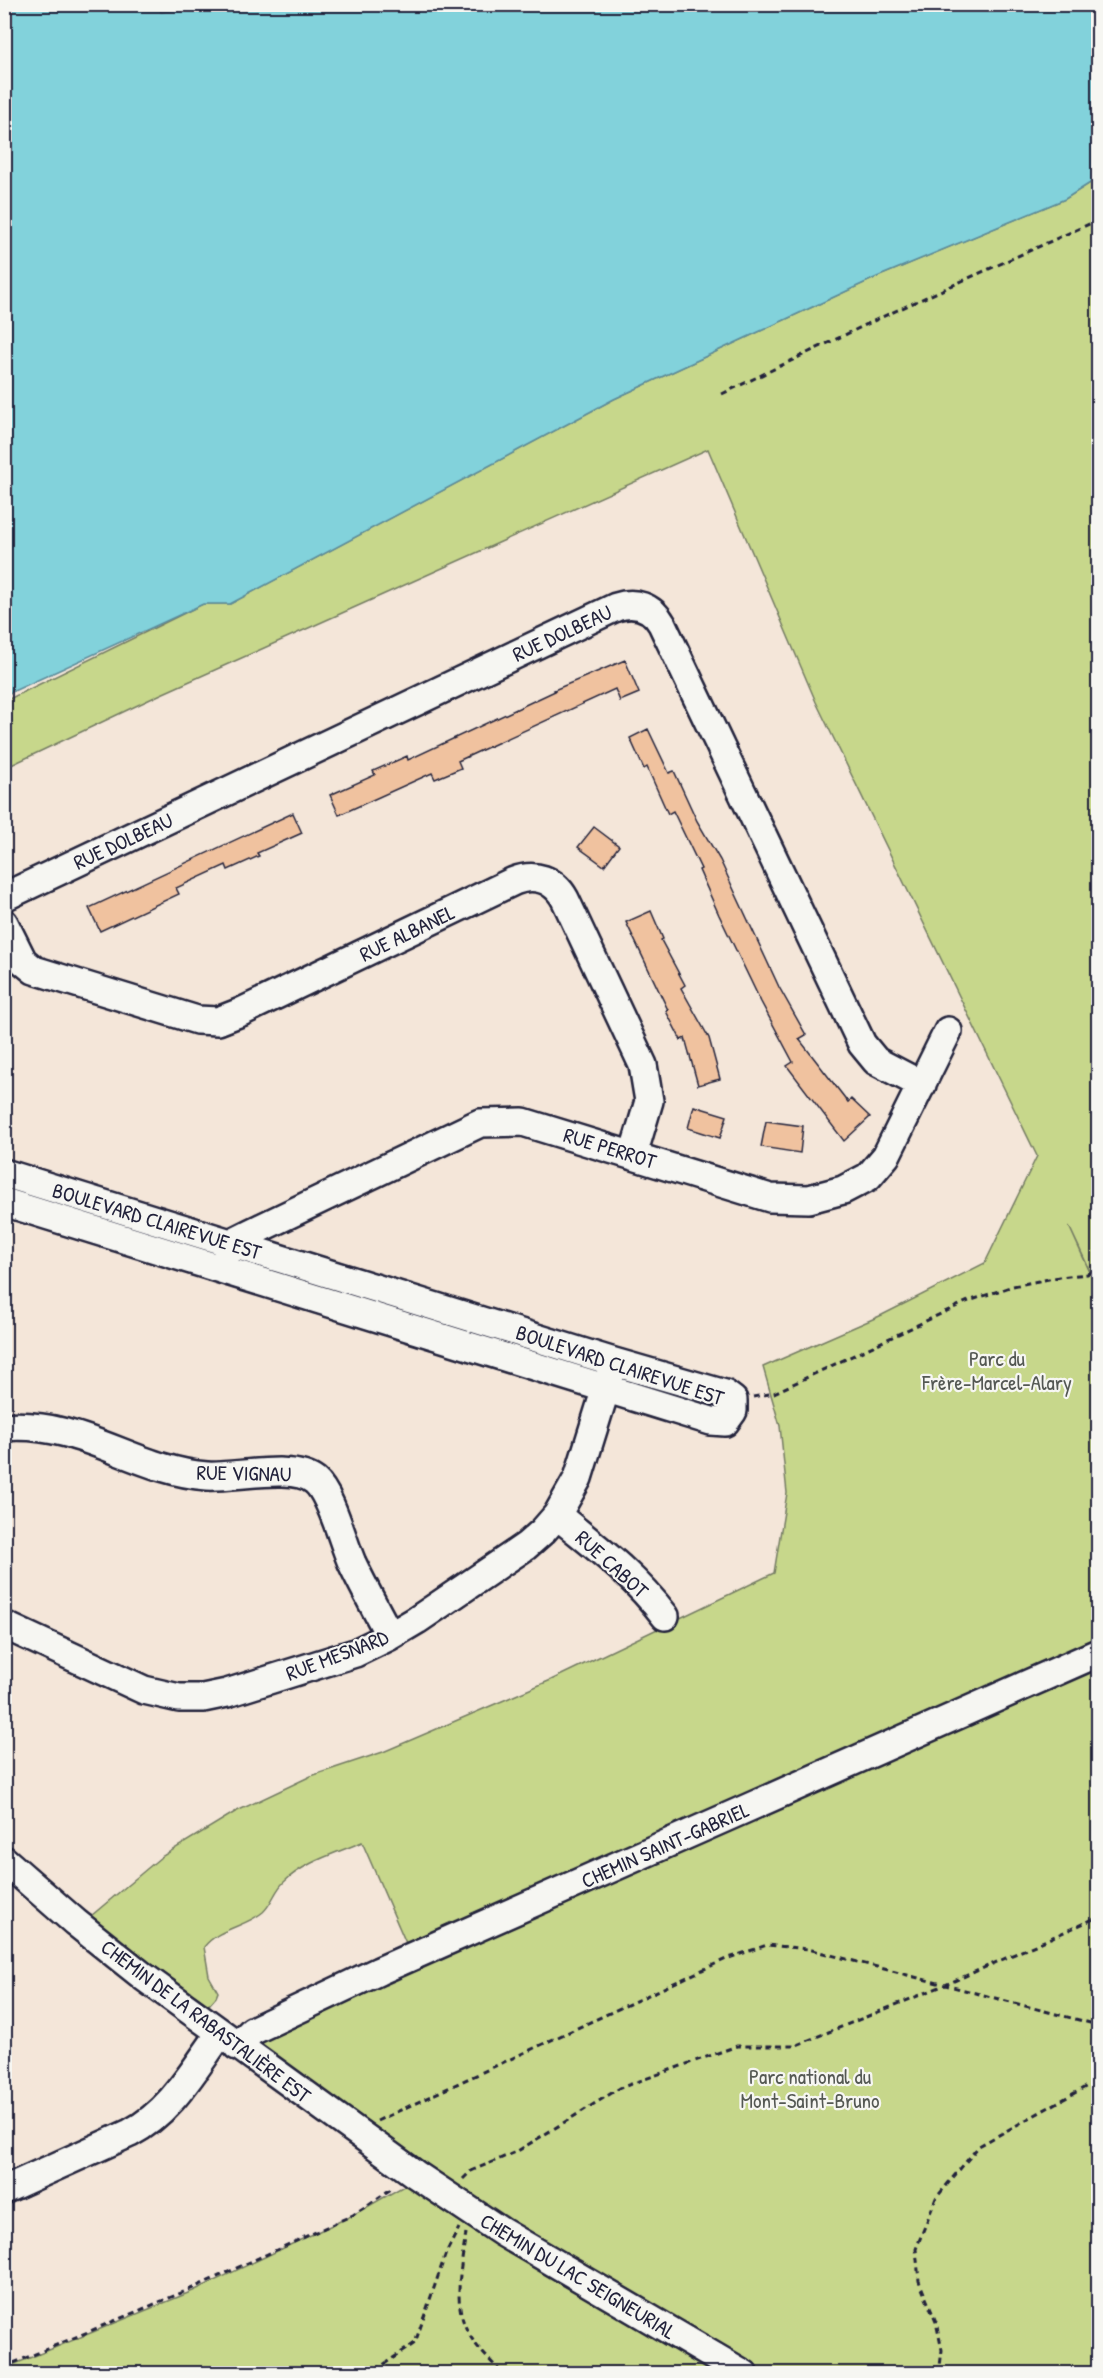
<svg xmlns="http://www.w3.org/2000/svg" width="1103" height="2378" font-family="'Patrick Hand',sans-serif">
  <style>
    .green { fill: #c7d78b; stroke: #747c63; stroke-width: 1.5 }
    .water { fill: #82d2db; stroke: #5c8c9b; stroke-width: 1.5 }
    .building { fill: #f0c29f; stroke: #22223b; stroke-width: 1.5 }
    .lines { fill: none; stroke-linecap: round; stroke-linejoin: round }
    .minor-casing { stroke: #22223b; stroke-width: 32 }
    .path { stroke: #22223b; stroke-width: 3; stroke-dasharray: 6 4.5; stroke-linecap: butt }
    .minor { stroke: #f6f6f2; stroke-width: 27 }
    .labels { text-anchor: middle; dominant-baseline: central; stroke-width: 4.5; stroke-linejoin: round; paint-order: stroke }
    .street-label { font-size: 21px; fill: #22223b; stroke: #f6f6f2 }
    .park-label { font-size: 21px; fill: #545853; stroke: #f6f6f2 }
  </style>
  <rect width="100%" height="100%" fill="#f4e6d9"/>
  <filter id="ink" filterUnits="userSpaceOnUse"><feTurbulence type="fractalNoise" baseFrequency=".0167" numOctaves="2"/><feDisplacementMap in="SourceGraphic" scale="12" xChannelSelector="R" yChannelSelector="G"/><feConvolveMatrix kernelMatrix="1 2 1 2 8 2 1 2 1" color-interpolation-filters="sRGB"/></filter>
  <g filter="url(#ink)">
    <path class="green" d="M1098 178V1288L1069 1226 1098 1290V2373L5 2374V2368L193 2291 353 2215 434 2169 239 2029 409 1950 362 1842C337 1853 304 1862 284 1882 275 1890 272 1904 263 1912 245 1927 219 1928 204 1947L209 1976 218 1992 216 1997 209 2005 129 1948 91 1916 161 1857 235 1812 311 1776 383 1752 551 1680 774 1573 787 1493 780 1426 763 1367 882 1315 985 1263 1037 1156 816 702 708 449 159 695 5 768V701L203 604H230L614 399 877 277 1065 199Z"/>
    <path class="water" d="M158 5 161 12 220 4 1098 5V178L1065 199 877 277 614 399 230 604H203L5 695V5Z"/>
    <path class="building" d="M625 660 639 693 620 701 615 689 458 761 461 768 435 779 432 773 339 815 330 795 375 775 373 771 407 756 408 760 555 691 554 690Z
      M648 729 669 773 674 771 697 821 720 860 779 987 806 1035 799 1039 848 1102 851 1099 870 1117 844 1141 787 1066 793 1062 761 1002 719 915 699 870 701 869 673 811 668 814 647 767 644 769 630 738Z
      M293 813 302 833 257 853 259 856 228 870 226 865 176 888 179 894 100 931 89 908Z
      M594 827 619 846 604 866 578 847Z
      M651 911 663 939 661 940 685 985 681 988 709 1038 720 1079 698 1085 685 1038 681 1040 666 1011 668 1010 626 922Z
      M694 1106 727 1116 720 1138 688 1128Z
      M766 1121 803 1126 800 1153 761 1147Z"/>
    <g class="lines">
      <g class="minor-casing">
        <path id="minor" d="M4 897 616 607C635 601 652 606 662 624L862 1044 876 1061 922 1085
          M4 923 23 961 34 970 197 1020 218 1021 241 1012 514 881C535 873 554 879 565 899L643 1065 649 1101 633 1155
          M4 1173 614 1362 725 1394 733 1400V1411L725 1422 711 1421 4 1202
          M227 1253 230 1243 250 1233 480 1123 523 1122 770 1198 809 1199 843 1190 868 1177 886 1156 948 1031
          M4 1427C81 1420 136 1471 207 1476 234 1478 294 1463 315 1481 331 1494 343 1543 352 1563 364 1588 377 1612 390 1636
          M557 1515C598 1549 632 1573 665 1616
          M4 1625 144 1690 179 1698H203L227 1693 355 1653 390 1636 417 1620 526 1546 543 1531 557 1515 578 1478 611 1372
          M4 1860 75 1922 144 1977 415 2174 502 2232 744 2374
          M237 2046 252 2031 379 1971 1098 1653
          M4 2190 130 2133C171 2112 194 2069 220 2034"/>
      </g>
      <path class="path" d="M722 394 882 317 1098 220
        M753 1397 774 1393 966 1302 1013 1286 1059 1277 1087 1274 1098 1270
        M377 2121 726 1959 767 1945 808 1949 1098 2025
        M463 2179 471 2171 516 2152 620 2088 737 2046H794L945 1985 1098 1917
        M466 2233C462 2264 452 2301 467 2330 475 2347 490 2360 503 2374
        M4 2367 193 2288 353 2215 394 2187
        M365 2374 380 2367 415 2343 446 2253 459 2228
        M939 2374 942 2350 936 2322 919 2281 916 2249 936 2198 979 2146 1098 2080"/>
      <use href="#minor" class="minor"/>
    </g>
  </g>
  <g class="labels">
    <g class="street-label">
      <text transform="translate(562 633) rotate(-25)">RUE DOLBEAU</text>
      <text transform="translate(123 841) rotate(-25)">RUE DOLBEAU</text>
      <text transform="translate(407 933) rotate(-26)">RUE ALBANEL</text>
      <text transform="translate(610 1148) rotate(17)">RUE PERROT</text>
      <text transform="translate(157 1221) rotate(17)">BOULEVARD CLAIREVUE EST</text>
      <text transform="translate(620 1365) rotate(18)">BOULEVARD CLAIREVUE EST</text>
      <text transform="translate(244 1473) rotate(1)">RUE VIGNAU</text>
      <text transform="translate(612 1564) rotate(42)">RUE CABOT</text>
      <text transform="translate(337 1655) rotate(-21)">RUE MESNARD</text>
      <text transform="translate(665 1845) rotate(-24)">CHEMIN SAINT-GABRIEL</text>
      <text transform="translate(206 2021) rotate(37)">CHEMIN DE LA RABASTALIÈRE EST</text>
      <text transform="translate(578 2276) rotate(31)">CHEMIN DU LAC SEIGNEURIAL</text>
    </g>
    <g class="park-label">
      <text x="997" y="1358">Parc du<tspan x="997" dy="24">Frère-Marcel-Alary</tspan></text>
      <text x="810" y="2076">Parc national du<tspan x="810" dy="24">Mont-Saint-Bruno</tspan></text>
    </g>
  </g>
  <rect width="1103" height="2378" fill="none" stroke="#f6f6f2" stroke-width="24"/>
  <rect x="12" y="12" width="1079" height="2354" fill="none" stroke="#22223b" stroke-width="2" filter="url(#ink)"/>
</svg>
